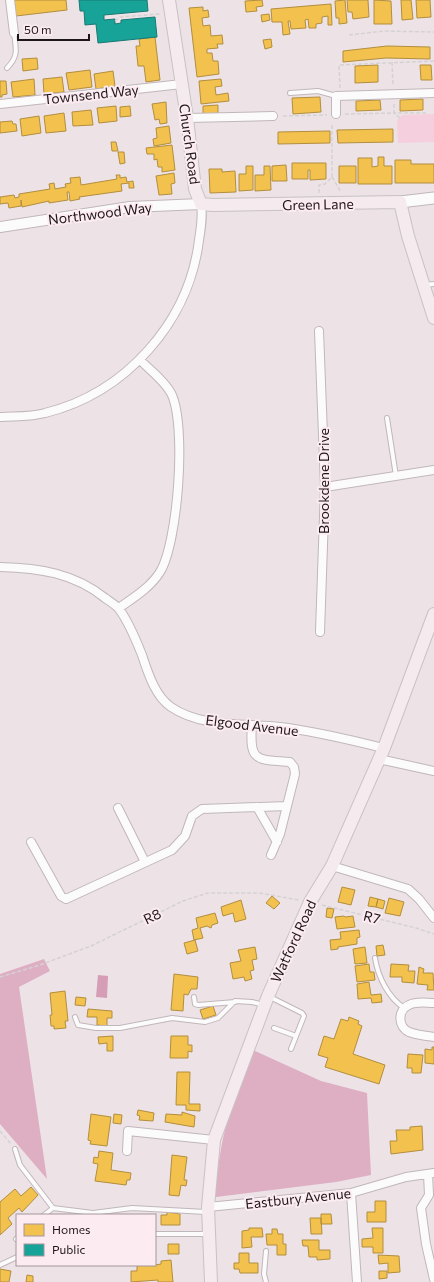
<svg xmlns="http://www.w3.org/2000/svg" width="434" height="1282" font-family="Commissioner,sans-serif">
  <style>
    .green { fill: #f6cfdf }
    .forest { fill: #deafc3 }
    .water { fill: #d69db6 }
    .homes { fill: #f2c14e; stroke: #b28e3e }
    .public { fill: #17a398; stroke: #197972 }
    .lines { fill: none; stroke-linecap: round; stroke-linejoin: round }
    .service-casing { stroke: #c0b7bb; stroke-width: 6 }
    .minor-casing { stroke: #c0b7bb; stroke-width: 10 }
    .tertiary-casing { stroke: #c0b7bb; stroke-width: 12 }
    .secondary-casing { stroke: #c0b7bb; stroke-width: 13 }
    .primary-casing { stroke: #c7c2c4; stroke-width: 14 }
    .path { stroke: #d5d2d3; stroke-width: 1.5; stroke-dasharray: 4 2; stroke-linecap: butt }
    .service { stroke: #fcfbfb; stroke-width: 4 }
    .minor { stroke: #fcfbfb; stroke-width: 8 }
    .tertiary { stroke: #fcfbfb; stroke-width: 10 }
    .secondary { stroke: #fcfbfb; stroke-width: 11 }
    .primary { stroke: #f5eaee; stroke-width: 12 }
    .labels { text-anchor: middle; dominant-baseline: central; stroke-width: 4; stroke-linejoin: round; paint-order: stroke }
    .street-label { font-size: 14px; fill: #1d1619; stroke: #fdebf2 }
  </style>
  <rect width="100%" height="100%" fill="#ede2e6"/>
  <path class="green" d="M434 114V142L398 143 397 121 402 115Z"/>
  <path class="forest" d="M44 959 50 971 19 987 47 1179 0 1124V974Z
    M253 1050 321 1081 367 1093 371 1175 336 1182 216 1197 214 1191 222 1143 236 1083Z"/>
  <path class="water" d="M98 975 108 976 107 998 96 997Z"/>
  <path class="homes" d="M14 0H66L67 10 16 16Z
    M262 0 263 6 256 7 257 11 246 12 245 1Z
    M345 0 347 23 339 24V18H336L335 1Z
    M347 0H368L369 17 353 19 352 12H348Z
    M374 0 391 1 392 24H374Z
    M401 0H411L413 19 402 20Z
    M416 0H430L431 17 417 18Z
    M331 4 332 25H328V16L322 17V23L316 24V28H309L308 19 305 20 306 28 291 29 290 21H288L290 34 283 35 282 22H272L271 9Z
    M203 7V11L208 10 209 17 202 18 203 26 210 25 211 36 222 35 223 44H217L218 48 207 49V53H212L213 61H218L219 74 197 77 189 8Z
    M269 14 270 20 262 22 261 15Z
    M155 37 160 80 146 82 144 66H138L136 46H140L139 39Z
    M271 39 272 47 265 49 263 40Z
    M387 46 430 47V59L386 58 343 62V51Z
    M37 58 38 69 23 71 22 59Z
    M378 65V82L355 83V66Z
    M420 65H431L432 80H421Z
    M90 70 92 87 69 90 66 73Z
    M113 71 115 86 96 89 94 74Z
    M62 77 64 92 44 94 43 79Z
    M34 79 35 95 13 97 11 82Z
    M221 79 222 86 215 87 216 95 228 93 229 101 201 104 199 81Z
    M0 81H6L7 94 2 95V97H0Z
    M320 97 321 112 293 114 292 98Z
    M423 99V110L400 111V100Z
    M380 100 381 110 356 111V101Z
    M166 102 167 123 160 124 159 119 155 120 152 104Z
    M218 105V115H203V106Z
    M116 106 117 121 99 123 97 108Z
    M130 106 131 116 120 117V107Z
    M91 110 93 125 73 126 72 112Z
    M64 113 66 131 46 133 44 116Z
    M39 116 41 133 22 136 20 119Z
    M12 121 13 124H16L17 131 0 133V122Z
    M169 126 171 143 154 146 153 139 157 138 156 128Z
    M393 129V142L338 143 337 130Z
    M330 131V143L278 144V132Z
    M111 142H116L118 151H112Z
    M172 145 175 170 162 172V167H158L157 159 154 160V154H147L146 148Z
    M118 152H124L125 163 120 164Z
    M378 157H384V166H392V184H358V158H372V167L378 166Z
    M395 160H411V164H434V183H395Z
    M292 163H326V179L310 180V170H308V179H292Z
    M286 165 287 181H272V166Z
    M246 166H253V190L239 191V174H246Z
    M264 166H270L271 190 255 191V175H264Z
    M339 166H356V183H339Z
    M209 169H222V172L235 171 236 192 210 193Z
    M174 173 175 183 171 184 172 194 159 195 156 176Z
    M116 175H120V178L126 177 127 182 133 181 134 188H129V183L121 184 122 191 79 197 80 199 70 201 69 192H67L68 200 49 203V201L22 207 21 200V206L9 208 8 203 0 204V197L14 195 15 198 19 197V194L50 189 49 184 54 183 55 189 66 187 65 184 71 183 70 178 80 177 81 185 117 179Z
    M342 887 355 890 351 905 338 902Z
    M272 896 280 903 274 909 266 903Z
    M370 897 378 899 376 907 368 906Z
    M389 898 404 902 400 916 385 913Z
    M378 899 385 901 383 909 376 907Z
    M241 900 246 919 235 922 233 913 223 916 221 907Z
    M327 908 334 909 332 918 326 917Z
    M215 913 218 923 212 925 211 928 207 926 200 928 203 938 194 940 192 930 198 928 196 918Z
    M344 916 345 917 353 916 355 927 337 929 335 917Z
    M359 930 360 937 357 938V944L338 947V949L331 950 330 940 341 939 340 932Z
    M195 940 198 951 187 954 184 943Z
    M383 945 385 955 377 956 376 946Z
    M255 947 257 959 252 960 254 970 250 971 252 979 245 981 244 977 233 979 230 963 241 961 238 950Z
    M365 947 367 963 355 964 353 949Z
    M369 964 370 972H374L375 980 357 982 355 966Z
    M391 964 409 965 408 971H415L414 983 402 982V977H390Z
    M419 967 424 969 423 973H433L434 990H427L428 985 417 984Z
    M174 974 198 977 197 989H191L188 995 184 994 183 1011 171 1010Z
    M369 982 371 995 381 994 382 1002 372 1003 371 998 358 999 357 984Z
    M65 991 68 1021H65L66 1028 54 1029V1026H51L50 1015H52L50 993Z
    M76 997 86 998 85 1006 75 1005Z
    M213 1006 216 1015 203 1019 200 1010Z
    M88 1009 112 1011V1018H107V1026L97 1025V1017H87Z
    M349 1017 359 1021 358 1024 362 1026 353 1054 385 1065 379 1084 325 1067 328 1058 318 1055 324 1036 334 1039 341 1019 348 1021Z
    M113 1036V1051H107V1043L99 1044 98 1037Z
    M171 1036H188V1045H192V1052L188 1051V1058H170Z
    M432 1047H434V1064L425 1063V1049L432 1050Z
    M408 1054 423 1055 421 1073H412V1068H407Z
    M177 1072H190L189 1104H200V1111L186 1110V1105H176Z
    M138 1110 154 1113 153 1121 139 1120 140 1116 137 1115Z
    M182 1112 195 1116 194 1127 165 1122 166 1114 182 1115Z
    M91 1114 111 1117 107 1146 90 1144 91 1141 88 1140Z
    M114 1114 122 1115 121 1124 113 1123Z
    M422 1126 423 1150 391 1154 390 1141H397L396 1130H410V1127Z
    M99 1151 113 1153 111 1170 131 1173 130 1180H127L126 1185 95 1181 98 1164 93 1163 94 1157 98 1158Z
    M172 1155 187 1157 184 1180H187L186 1186 181 1185 179 1196 169 1195Z
    M31 1187 38 1195 22 1212 19 1208 8 1218 12 1224 0 1235V1202L15 1189 21 1196Z
    M375 1201H386V1222H367V1212H375Z
    M167 1212 180 1214V1225H161V1215H167Z
    M321 1214H331L332 1224H321Z
    M310 1218H321L322 1234H311Z
    M249 1228H262L263 1237H251L252 1247 242 1248V1231L249 1230Z
    M372 1228H383V1253H373V1247H362V1239L373 1238Z
    M272 1229H277L278 1234H283V1244H286V1255H277V1245H267L266 1234H272Z
    M302 1240H319V1250H330V1259L317 1260V1257H309L308 1246H303Z
    M168 1244H179V1254H168Z
    M239 1253H249V1263H258V1273H240L239 1269H234V1263H239Z
    M378 1255 399 1256 400 1272 388 1273V1263L379 1264Z
    M171 1260 173 1282H158V1280L131 1282V1271H137V1265H155L161 1264V1261Z
    M0 1269 11 1271 9 1282H0Z
    M379 1271H387V1278L379 1279Z
    M27 1275 33 1276V1282H26Z"/>
  <path class="public" d="M79 0H147L148 11 104 15V20L115 19V24L121 23V20L155 17 157 37 98 43 96 24 85 25 84 11H80Z"/>
  <g class="lines">
    <g class="service-casing">
      <path id="service" d="M7 68C19 56 16 49 14 33
        M290 93 318 91 336 96
        M424 285 434 284
        M387 418 396 476
        M375 958C378 977 388 997 404 1008
        M194 997 195 1004 198 1005 235 1002
        M270 997 302 1013 304 1016 291 1049
        M75 1017 78 1025 96 1028H120L172 1018 205 1022 218 1018 235 1001 252 1002 264 1005
        M274 1028 296 1036
        M15 1149 20 1165 53 1208
        M44 1215 53 1208 93 1213 132 1208 206 1212
        M155 1234H207
        M16 1239 17 1238
        M0 1265 17 1257
        M266 1282 264 1274 266 1251"/>
    </g>
    <g class="minor-casing">
      <path id="minor" d="M10 0 14 33
        M0 104 182 84
        M336 114V96L434 93
        M187 118 273 116
        M319 331 325 487 320 632
        M0 417C15 416 31 417 45 413 126 393 189 322 199 240 201 228 203 216 201 204
        M325 487 434 470
        M0 567C39 568 74 573 105 598 109 601 116 605 119 609 129 622 136 640 142 655 148 673 155 696 171 707 202 728 244 723 280 727 315 731 350 740 384 748
        M119 608C133 598 150 588 160 572 178 543 187 424 171 393 164 380 150 370 140 360
        M252 725C249 763 257 759 290 762L294 767 295 774 280 834 271 855
        M379 759 434 771
        M257 807 277 842
        M118 808 145 862
        M31 842 61 896 66 899 172 850 185 836 192 816 202 809 286 806
        M332 866 408 889 419 899 434 918
        M434 1003C426 1003 417 1001 409 1005 397 1010 398 1027 409 1032 417 1035 426 1036 434 1037
        M127 1151 128 1131 214 1140
        M428 1174 429 1195 421 1208 426 1244 434 1279
        M351 1193 357 1282
        M208 1207 351 1193 406 1177 434 1173"/>
    </g>
    <g class="tertiary-casing">
      <path id="tertiary" d="M0 227 130 207 201 204"/>
    </g>
    <g class="secondary-casing">
      <path id="secondary" d="M400 202 434 198"/>
    </g>
    <g class="primary-casing">
      <path id="primary" d="M169 0 187 118 195 189 201 204 213 205 400 202 408 236 434 318
        M211 1282 208 1207 214 1140 268 996 310 902 332 866 384 748 434 614"/>
    </g>
    <path class="path" d="M115 21 120 17 160 14
      M349 35 384 31 434 32
      M392 62 393 86
      M340 88 339 65 434 61
      M345 114 394 113V102
      M283 116 327 115
      M400 118 394 113H426
      M332 177 341 192
      M319 193V185L325 184 332 177V123
      M322 905 416 928 434 934
      M0 977 37 966 91 946 183 901 208 893H259L299 900
      M0 1131 11 1144"/>
    <use href="#service" class="service"/>
    <use href="#minor" class="minor"/>
    <use href="#tertiary" class="tertiary"/>
    <use href="#secondary" class="secondary"/>
    <use href="#primary" class="primary"/>
  </g>
  <g class="labels">
    <g class="street-label">
      <text transform="translate(91 94) rotate(-6)">Townsend Way</text>
      <text transform="translate(190 144) rotate(82)">Church Road</text>
      <text transform="translate(318 204) rotate(-1)">Green Lane</text>
      <text transform="translate(100 213) rotate(-7)">Northwood Way</text>
      <text transform="translate(323 481) rotate(-90)">Brookdene Drive</text>
      <text transform="translate(252 725) rotate(7)">Elgood Avenue</text>
      <text transform="translate(152 916) rotate(-26)">R8</text>
      <text transform="translate(372 917) rotate(14)">R7</text>
      <text transform="translate(293 941) rotate(-65)">Watford Road</text>
      <text transform="translate(298 1198) rotate(-6)">Eastbury Avenue</text>
    </g>
  </g>
  <rect x="16" y="1214" width="140" height="52" fill="#fdebf2" stroke="#a3969b"/>
  <rect x="24" y="1224" width="20" height="12" fill="#f2c14e" stroke="#a3969b"/>
  <text x="52" y="1234" font-size="12" fill="#1d1619">Homes</text>
  <rect x="24" y="1244" width="20" height="12" fill="#17a398" stroke="#a3969b"/>
  <text x="52" y="1254" font-size="12" fill="#1d1619">Public</text>
  <path d="M18 34v6h71v-6" fill="none" stroke="#1d1619" stroke-width="2"/>
  <text x="24" y="34" font-size="12" fill="#1d1619" stroke="#fdebf2" stroke-width="3" paint-order="stroke">50 m</text>
</svg>
